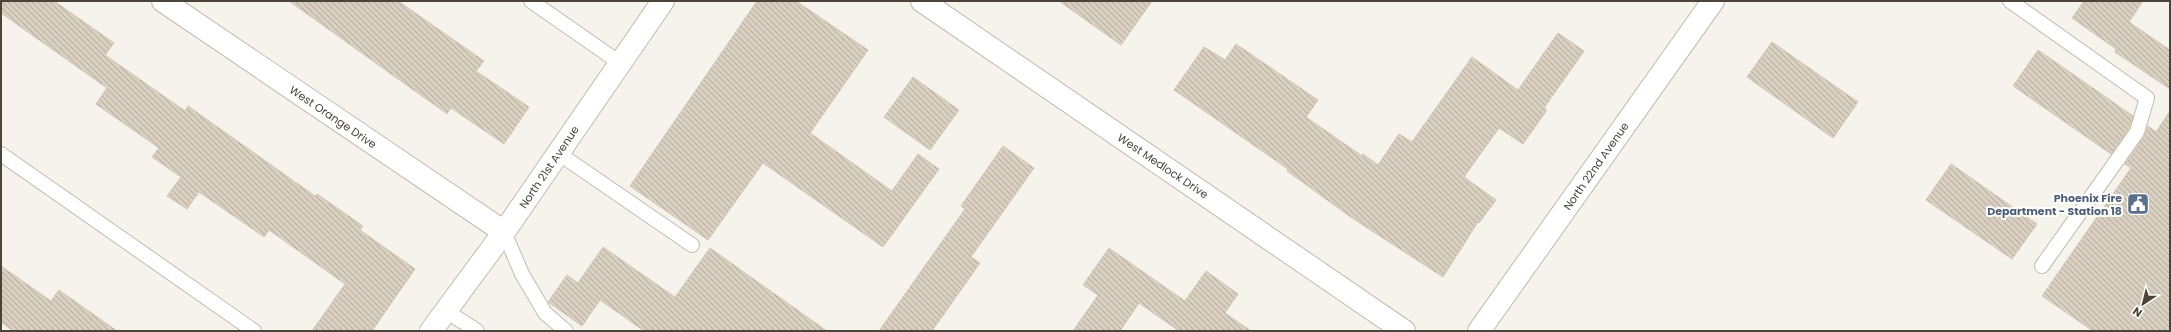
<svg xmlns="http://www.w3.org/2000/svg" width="2171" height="332" font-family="Poppins,sans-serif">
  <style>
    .building { fill: url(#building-back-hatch); stroke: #d3c7b4 }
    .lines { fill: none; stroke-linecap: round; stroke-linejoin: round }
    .service-casing { stroke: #c2bbae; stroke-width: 16 }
    .minor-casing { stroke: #c2bbae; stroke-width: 24 }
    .service { stroke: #fff; stroke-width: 14 }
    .minor { stroke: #fff; stroke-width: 22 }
    .labels { text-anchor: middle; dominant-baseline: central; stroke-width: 4; stroke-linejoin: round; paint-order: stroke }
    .street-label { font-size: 11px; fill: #4b4439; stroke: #fff }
    .service-label { font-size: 11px; font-weight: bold; fill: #4e5e75; stroke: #fff; text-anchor: end }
  </style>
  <defs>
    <pattern id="building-back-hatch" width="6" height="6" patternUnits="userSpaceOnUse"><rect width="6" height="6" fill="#d8cfc1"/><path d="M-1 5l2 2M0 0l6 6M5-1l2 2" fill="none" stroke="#b1aa9e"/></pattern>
  </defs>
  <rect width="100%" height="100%" fill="#f6f3ec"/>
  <path class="building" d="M1 1H54L114 43 105 55 185 111 188 106 315 196 317 194 363 226 360 230 415 269 372 331H312L345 284 269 230 264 237 199 192 187 209 167 196 181 177 152 157 159 148 96 104 107 88 1 13Z
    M289 1H398L484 61 476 71 529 107 504 144 451 108 447 114Z
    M757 1H796L868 50 810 133 892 191 918 154 939 169 883 247 763 163 708 240 630 186Z
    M1059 1H1152L1121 45Z
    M2084 1H2143L2129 22 2170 50V89L2115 52 2116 49 2072 18Z
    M1558 33 1584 51 1544 108 1547 110 1523 144 1499 128 1464 177 1496 200 1479 223 1478 222 1443 277 1352 218 1287 171 1288 169 1174 90 1204 47 1225 60 1236 44 1318 100 1306 117 1362 156 1363 154 1378 165 1399 134 1412 142 1472 57 1518 90Z
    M1772 42 1858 102 1833 138 1747 77Z
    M2038 50 2133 116 2129 128 2111 154 2013 86Z
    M913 77 959 110 930 150 884 117Z
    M2170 111V331H2093L2042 296 2131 168 2125 164 2144 137 2148 126 2156 132Z
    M1003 146 1034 168 971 257 980 263 932 331H879L965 209 961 206Z
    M1951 164 2037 224 2012 259 1926 200Z
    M603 247 675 297 710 248 827 331H644L600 300 582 326 548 302 567 275 578 283Z
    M1109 248 1185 301 1206 271 1238 294 1225 313 1251 331H1179L1139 303 1120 331H1073L1098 295 1083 285Z
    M1 266 51 301 59 290 117 331H13L1 322Z"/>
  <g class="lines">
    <g class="service-casing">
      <path id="service" d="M531 1 620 63
        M2010 1 2147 98 2137 132 2042 266
        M558 153 692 245
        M1 154 254 331
        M504 232 522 274 545 313 566 331
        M446 311 477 331"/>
    </g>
    <g class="minor-casing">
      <path id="minor" d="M163 1 504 232
        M922 1 1404 331
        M431 331 504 232 663 1
        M1479 331 1713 1"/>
    </g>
    <use href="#service" class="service"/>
    <use href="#minor" class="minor"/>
  </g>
  <defs>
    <g id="civic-square" transform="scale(1.15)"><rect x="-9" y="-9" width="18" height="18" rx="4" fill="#5c6f8a" stroke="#fff"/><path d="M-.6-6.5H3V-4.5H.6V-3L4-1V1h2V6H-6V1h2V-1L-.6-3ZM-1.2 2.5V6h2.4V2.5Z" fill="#fff"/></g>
  </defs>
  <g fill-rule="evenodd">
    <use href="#civic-square" x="2138" y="204"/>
  </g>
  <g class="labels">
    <g class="street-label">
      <text transform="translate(333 117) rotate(34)">West Orange Drive</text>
      <text transform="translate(1163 166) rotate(34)">West Medlock Drive</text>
      <text transform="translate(1596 166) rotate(-55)">North 22nd Avenue</text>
      <text transform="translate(549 167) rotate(-56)">North 21st Avenue</text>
    </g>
    <g class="service-label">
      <text x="2122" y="198">Phoenix Fire<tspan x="2122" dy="13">Department - Station 18</tspan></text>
    </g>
  </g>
  <rect width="2171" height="332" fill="none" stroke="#4b4439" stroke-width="4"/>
  <g transform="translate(2143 304) rotate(215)" stroke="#ffffff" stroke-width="3" paint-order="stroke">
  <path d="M0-3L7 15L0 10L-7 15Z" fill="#4b4439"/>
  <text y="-6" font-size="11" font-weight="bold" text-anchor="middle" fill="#4b4439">N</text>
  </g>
</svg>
